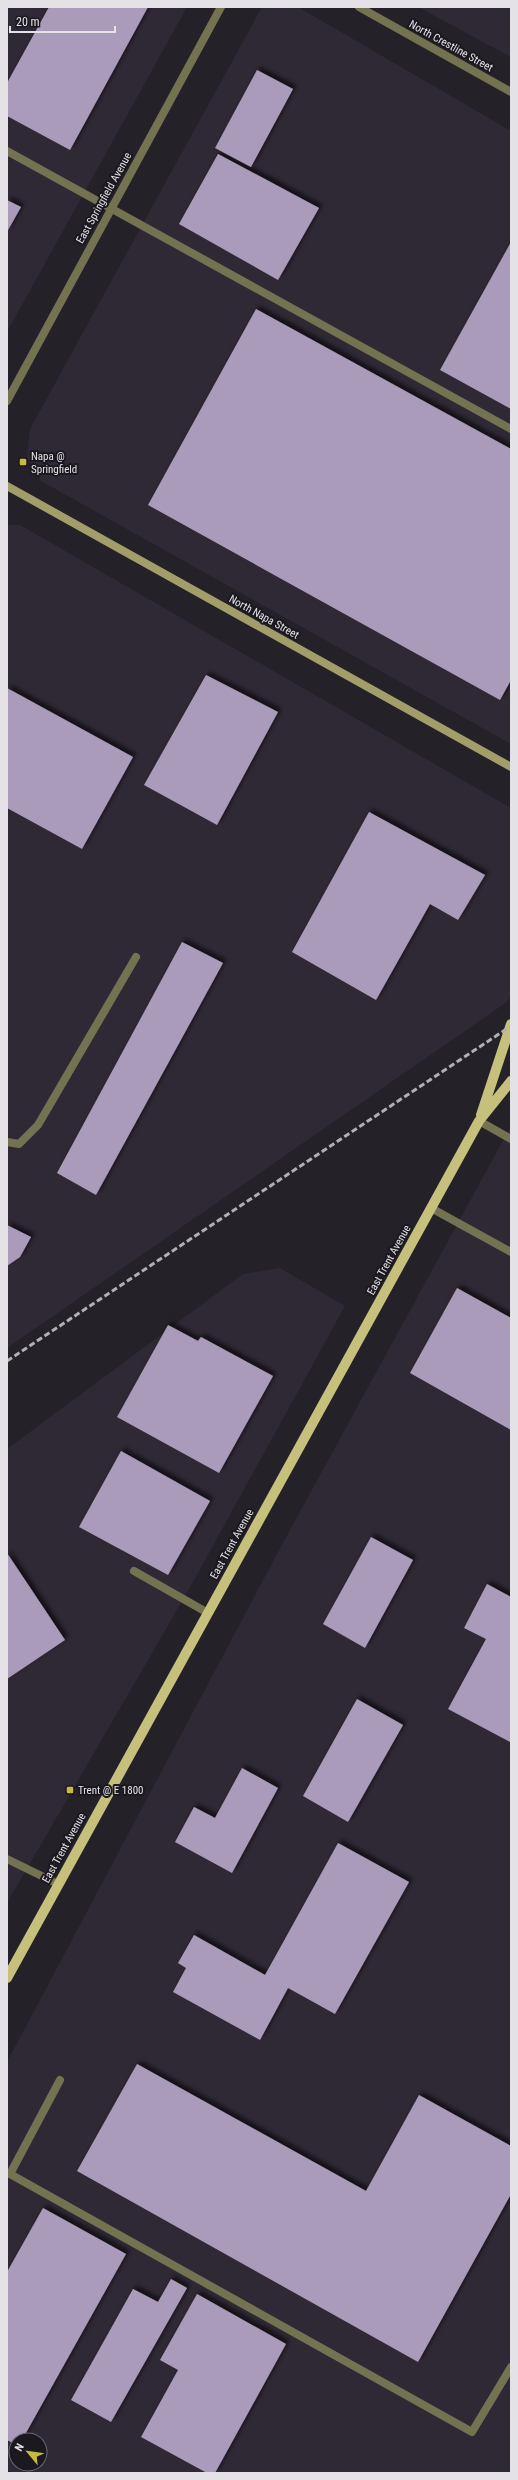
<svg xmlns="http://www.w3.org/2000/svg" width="518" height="2480" font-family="'Roboto Condensed',sans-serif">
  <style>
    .built { fill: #2f2936; fill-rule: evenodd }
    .building { fill: #a99bb9; filter: url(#shadow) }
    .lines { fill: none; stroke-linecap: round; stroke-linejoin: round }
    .lane { stroke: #737251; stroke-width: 8 }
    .street { stroke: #737251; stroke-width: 8 }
    .secondary { stroke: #a19e69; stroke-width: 8 }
    .primary { stroke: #c5c17c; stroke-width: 10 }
    .rail { stroke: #b2b0b5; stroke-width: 3; stroke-dasharray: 6 3; stroke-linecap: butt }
    .poi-dot { fill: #c5bc3d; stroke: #1b181f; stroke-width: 1.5 }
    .labels { text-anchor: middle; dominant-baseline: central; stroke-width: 4; stroke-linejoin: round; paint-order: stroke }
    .street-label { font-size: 11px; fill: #e4e2e6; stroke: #1b181f }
    .poi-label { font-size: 11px; fill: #e4e2e6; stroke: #1b181f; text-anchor: start }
  </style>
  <defs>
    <filter id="shadow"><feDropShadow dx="3.5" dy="-3.5" stdDeviation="2" flood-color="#0009"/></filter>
  </defs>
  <rect width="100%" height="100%" fill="#252128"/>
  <path class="built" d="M7 7H187L7 332Z
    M262 7H298L511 131V744L41 481 27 456 30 429Z
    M418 7H511V57Z
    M7 525H20L511 808V995L507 1002 7 1348Z
    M511 1126V2473H12L7 2470V2062L285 1539ZM16 2440H40V2464H16Z
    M280 1268 345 1306 188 1591 7 1903V1449L243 1274Z"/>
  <path class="building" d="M49 7H148L70 150 7 116V83Z
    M257 70 293 89 251 167 215 148Z
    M218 154 319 208 278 280 179 224Z
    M7 200 21 207 7 232Z
    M511 242V409L440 370Z
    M256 309 511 449V680L500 700 148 505Z
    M206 675 278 712 217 825 144 785Z
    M7 688 133 757 82 849 7 808Z
    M369 812 485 875 458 920 430 904 376 1000 292 952Z
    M182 942 223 963 96 1195 57 1173Z
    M7 1225 31 1237 20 1257 7 1266Z
    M457 1288 511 1318V1430L410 1373Z
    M168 1325 198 1341 201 1337 273 1376 219 1473 117 1417Z
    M121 1451 210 1501 168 1575 79 1527Z
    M371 1537 413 1560 365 1648 323 1624Z
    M7 1553 65 1640 7 1679Z
    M487 1584 511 1597 510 1742 448 1709 486 1639 464 1628Z
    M357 1699 403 1725 348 1822 303 1796Z
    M242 1768 278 1788 232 1873 175 1842 194 1807 215 1818Z
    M338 1843 409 1882 335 2014 288 1988 260 2040 173 1992 186 1968 178 1963 194 1935 265 1975Z
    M137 2064 366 2191 419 2095 511 2146V2194L418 2362 77 2171Z
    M43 2208 126 2254 22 2440H16V2445L7 2440V2272Z
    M171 2279 187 2288 111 2422 71 2400 133 2289 158 2302Z
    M197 2294 286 2344 215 2473H207L141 2437 178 2370 160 2360Z"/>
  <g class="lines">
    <path class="lane" d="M7 151 511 429
      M479 1121 511 1139
      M7 1142 19 1144 38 1125 136 957
      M431 1208 511 1252
      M134 1571 208 1613
      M7 1859 58 1884
      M60 2080 10 2174 472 2432 511 2367"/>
    <path class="street" d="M359 7 511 92
      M7 401 221 7"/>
    <path class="secondary" d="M7 486 511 767"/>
    <path class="primary" d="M481 1115 511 1024
      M7 1978 479 1121 511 1081"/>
    <path class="rail" d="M7 1361 511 1026"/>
  </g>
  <g class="poi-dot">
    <rect x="19" y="458" width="8" height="8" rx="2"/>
    <rect x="66" y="1786" width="8" height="8" rx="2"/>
  </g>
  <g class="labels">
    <g class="street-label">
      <text transform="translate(451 46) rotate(29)">North Crestline Street</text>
      <text transform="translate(104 198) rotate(-61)">East Springfield Avenue</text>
      <text transform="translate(264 617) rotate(29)">North Napa Street</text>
      <text transform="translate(389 1260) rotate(-61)">East Trent Avenue</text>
      <text transform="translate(232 1544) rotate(-61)">East Trent Avenue</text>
      <text transform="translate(64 1848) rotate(-61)">East Trent Avenue</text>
    </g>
    <g class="poi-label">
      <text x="31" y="456">Napa @<tspan x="31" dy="13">Springfield</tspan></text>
      <text x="78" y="1790">Trent @ E 1800</text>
    </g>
  </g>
  <rect width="518" height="2480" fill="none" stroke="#e4e2e6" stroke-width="16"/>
  <g transform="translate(28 2452) rotate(299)"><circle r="19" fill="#1b181f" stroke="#6b696f"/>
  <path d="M0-3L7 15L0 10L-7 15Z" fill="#c5bc3d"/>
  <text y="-6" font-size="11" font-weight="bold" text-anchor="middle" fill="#e4e2e6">N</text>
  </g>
  <path d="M10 26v6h105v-6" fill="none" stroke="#e4e2e6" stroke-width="2"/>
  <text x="16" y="26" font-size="12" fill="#e4e2e6" stroke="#1b181f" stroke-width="3" paint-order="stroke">20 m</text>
</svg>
